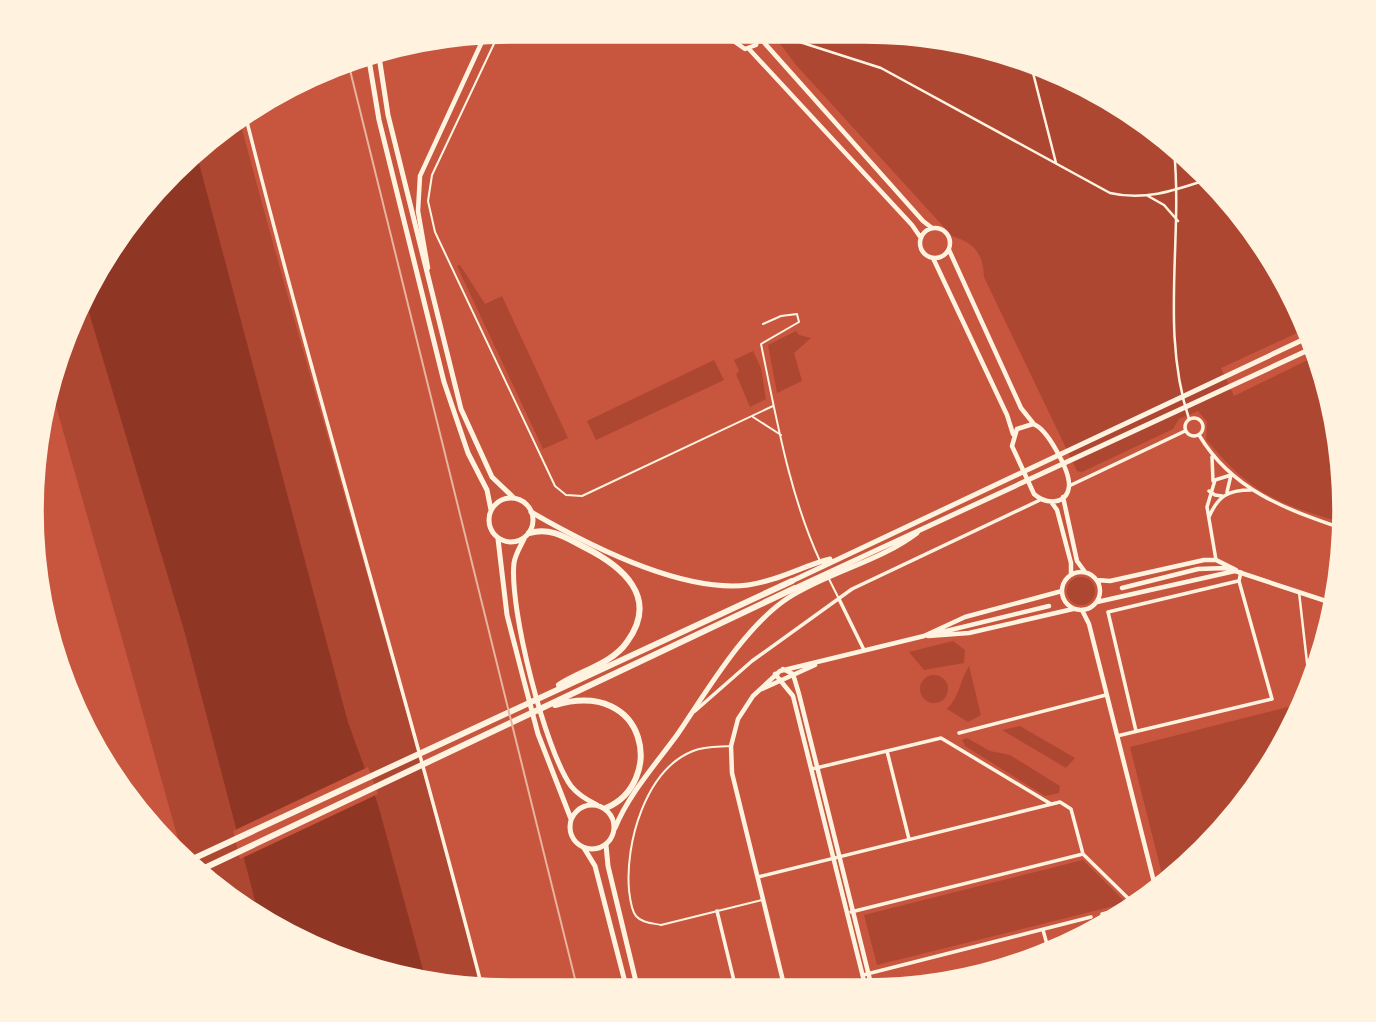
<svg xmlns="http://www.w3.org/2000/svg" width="1376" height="1022" font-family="'Nunito Sans',sans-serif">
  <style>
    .green { fill: #ae4732 }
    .water { fill: #8f3625 }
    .pier { fill: #c8553d }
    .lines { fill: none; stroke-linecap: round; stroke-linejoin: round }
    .service { stroke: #fff3e0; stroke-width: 2 }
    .pedestrian { stroke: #fff3e0; stroke-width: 2.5 }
    .minor { stroke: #fff3e0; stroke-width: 3.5 }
    .tertiary { stroke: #fff3e0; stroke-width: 4.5 }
    .secondary { stroke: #fff3e0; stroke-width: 5 }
    .primary { stroke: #fff3e0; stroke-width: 5 }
    .trunk { stroke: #fff3e0; stroke-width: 5 }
    .motorway { stroke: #fff3e0; stroke-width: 6 }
    .rail { stroke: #e9b49f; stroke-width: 2 }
    .rim { fill: none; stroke: #fff3e0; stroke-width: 3.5 }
  </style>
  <rect width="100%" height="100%" fill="#c8553d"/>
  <path class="green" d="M770 30 896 31 989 46 1132 111 1247 218 1297 299 1308 328 1221 368 1234 396 1318 355C1338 408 1346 466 1344 523 1278 504 1251 494 1206 439L1207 422 1198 411 1179 419 1173 429 1082 472 1077 471 984 277C983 254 975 243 952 236L796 65Z
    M239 118C317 410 406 699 483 991L425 980 378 804 348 722 195 152Z
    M460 265 485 304 502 296 568 438 543 449 457 266Z
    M83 293 185 634 260 920 185 864 123 642 50 385Z
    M796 331 799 335 811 338 794 353 802 381 777 393 768 345Z
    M753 351 761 368 766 399 750 407 736 374 739 371 734 360Z
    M714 360 724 380 596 440 587 421Z
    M1067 591a14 14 0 1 1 28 0a14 14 0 1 1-28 0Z
    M953 641 965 650 964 663 924 670 909 652Z
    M969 666 981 715 968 722 947 709C959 698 960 680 969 666Z
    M920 689a14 14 0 1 1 28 0a14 14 0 1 1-28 0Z
    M1304 703 1282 752 1227 829 1165 886 1130 747Z
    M1020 726 1075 758 1066 768 1002 730Z
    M967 738 990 751 1010 755 1060 786 1059 793 1045 796 965 746 962 740Z
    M1083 860 1126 903 877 965 864 915Z"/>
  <path class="water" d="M196 152 348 722 378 804 426 981 357 967 260 920 185 634 83 293 170 171Z"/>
  <path class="pier" d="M368 767 378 794 240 859 233 831Z"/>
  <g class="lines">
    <path class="service" d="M500 31 432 175 428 201 435 232 555 486 566 495 582 496 773 406
      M763 324 781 316 797 314 799 322 761 344C776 416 789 494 820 561
      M753 417 781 435
      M829 579 839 599
      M731 746C718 747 705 746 693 751 645 770 625 844 629 890 630 898 631 910 636 916 642 923 652 923 661 925L762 900"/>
    <path class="pedestrian" d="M774 30 781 36 881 68 1110 193C1144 201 1173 191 1206 180
      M760 34 774 31
      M1031 65 1056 163
      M1174 150C1183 240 1160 331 1189 419
      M1148 196 1164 205 1178 221
      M1299 592 1310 689"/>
    <path class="minor" d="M245 114C319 408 408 698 483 991
      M1185 427a9 9 0 1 1 18 0a9 9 0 1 1-18 0Z
      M1199 435C1232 490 1285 509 1344 529
      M1212 457 1213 481
      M1069 486 1185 431
      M1209 491 1215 495 1222 496
      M1209 517C1218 496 1228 490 1251 490
      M1216 560 1207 507 1215 480 1231 475 1227 492
      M839 599 864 650
      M695 711 752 661 852 589 1040 500
      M1136 731 1108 612 1238 581
      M959 733 1106 695
      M1117 736 1272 699 1239 581 1241 572
      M887 751 909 839
      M812 769 941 738 1051 804
      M1083 854 1136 906
      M758 877 1060 802 1071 809 1083 854
      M717 911 736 989
      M851 912 1083 854
      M1102 914 1136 906
      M1043 930 1050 955
      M863 975 1091 917"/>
    <path class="tertiary" d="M703 30 733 39
      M734 30 735 42 745 49 756 45 759 30
      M760 38 923 221 932 228
      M749 49 912 225 921 238
      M920 243a15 15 0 1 1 30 0a15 15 0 1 1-30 0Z
      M949 250 1021 408 1033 423
      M933 258 1007 415 1013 434
      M428 268 418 211 420 176 486 33
      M1033 424C1047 428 1070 471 1069 486 1067 506 1045 504 1034 494L1012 446 1017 429Z
      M1063 497 1077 561 1085 572
      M1052 503 1057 510 1071 563V575
      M1062 591a19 19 0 1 1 38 0a19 19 0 1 1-38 0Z
      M1097 580 1110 581 1204 560H1216L1236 570
      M1122 588 1198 569 1226 568 1335 604
      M1097 602 1235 571
      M1082 610 1089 624 1157 894
      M938 633 1049 606
      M928 636 969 633 1073 609
      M783 669 793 674 799 694 872 988
      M775 674 793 696 866 989
      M762 689 815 665
      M785 989 732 773 731 746 738 719 753 696 780 671 924 636 965 617 1062 591"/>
    <path class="secondary" d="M531 512C588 545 682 593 748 585 778 581 802 566 830 559
      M792 581 1311 336
      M795 588 1315 347
      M615 828C629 794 655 765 677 735 707 691 744 627 788 598 828 572 879 562 917 533"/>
    <path class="primary" d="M606 845 608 866 638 990
      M584 848 595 866 627 990"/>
    <path class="trunk" d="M378 50 388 115 461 409 492 477 514 498
      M368 54 379 120 444 382 468 453 487 490 491 510
      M489 520a22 22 0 1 1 44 0a22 22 0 1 1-44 0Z
      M498 539 507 615 524 681 538 734 571 819
      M524 539C520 547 515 555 514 563 509 608 545 750 571 786 578 795 587 800 597 805
      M570 827a22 22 0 1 1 44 0a22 22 0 1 1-44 0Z"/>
    <path class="motorway" d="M529 533C551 527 565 537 584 547 622 566 660 597 627 642 612 664 580 671 559 685
      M555 705C649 678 665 783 606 808
      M184 863 792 581
      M194 873 795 588"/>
    <path class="rail" d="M348 62 578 991"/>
  </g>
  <path d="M0 0H1376V1022H0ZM511 42H865A469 469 0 0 1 1334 511V511A469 469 0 0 1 865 980H511A469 469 0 0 1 42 511V511A469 469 0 0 1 511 42Z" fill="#fff3e0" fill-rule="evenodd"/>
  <path class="rim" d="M511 42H865A469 469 0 0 1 1334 511V511A469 469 0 0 1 865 980H511A469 469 0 0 1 42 511V511A469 469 0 0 1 511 42Z"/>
</svg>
